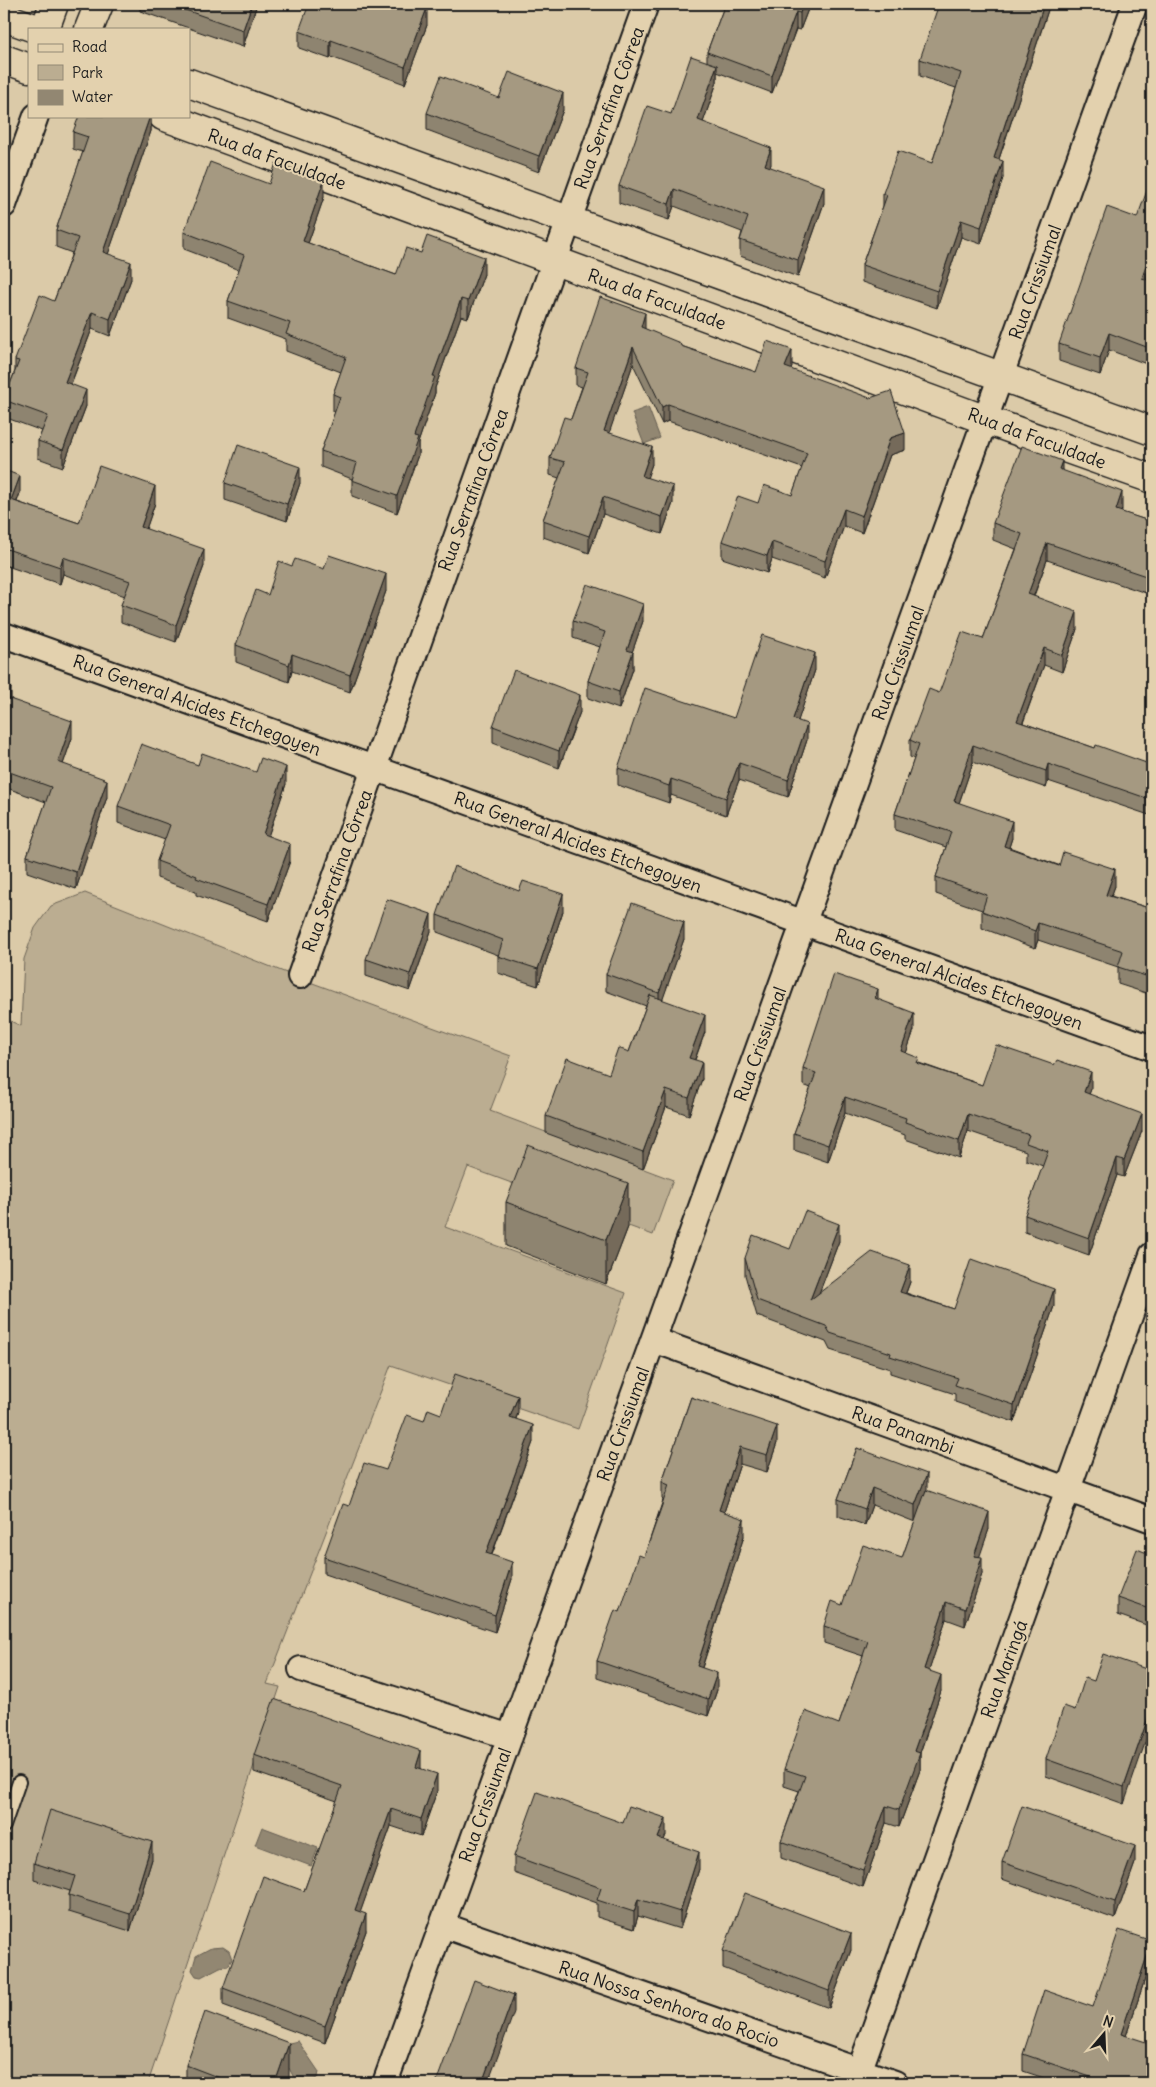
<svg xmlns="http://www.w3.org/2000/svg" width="1156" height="2087" font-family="Delius,sans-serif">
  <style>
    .green { fill: #bbad91; stroke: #6c6456 }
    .water { fill: #928772; stroke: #635c50 }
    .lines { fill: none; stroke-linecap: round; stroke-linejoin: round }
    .lane-casing { stroke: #1c1c1c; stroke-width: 16 }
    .street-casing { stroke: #1c1c1c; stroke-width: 28 }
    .secondary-casing { stroke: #1c1c1c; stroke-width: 31 }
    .lane { stroke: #e3d1ae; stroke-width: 12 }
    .street { stroke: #e3d1ae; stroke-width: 24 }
    .secondary { stroke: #e3d1ae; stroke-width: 28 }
    .wall { fill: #8e846f; stroke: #1c1c1c }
    .shaded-wall { fill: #746b5a; stroke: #1c1c1c }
    .building { fill: #a59981; stroke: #1c1c1c }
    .labels { text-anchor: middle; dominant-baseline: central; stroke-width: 4; stroke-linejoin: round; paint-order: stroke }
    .street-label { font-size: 18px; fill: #1c1c1c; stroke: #e3d1ae }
  </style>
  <rect width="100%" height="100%" fill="#dbcaa8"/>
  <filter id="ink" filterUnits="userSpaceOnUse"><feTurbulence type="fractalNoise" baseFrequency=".02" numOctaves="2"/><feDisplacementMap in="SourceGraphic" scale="10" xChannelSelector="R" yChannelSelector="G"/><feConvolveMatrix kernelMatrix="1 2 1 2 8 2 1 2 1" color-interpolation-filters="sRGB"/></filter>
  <g filter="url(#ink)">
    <path class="green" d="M85 893 299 978 511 1056 490 1111 673 1180 653 1235 468 1167 445 1227 626 1293 578 1429 391 1365 267 1684 280 1687 148 2083H4V1018L21 1026 24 959 35 928 51 906Z"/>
    <path class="water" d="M648 407 660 438 644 444 632 413Z
      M262 1827 318 1848 311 1866 255 1845Z
      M223 1947 229 1951 232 1959 228 1966 220 1967 201 1977 196 1976 192 1970 196 1956 211 1948Z
      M298 2041 319 2072 318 2077 310 2083 296 2082 289 2068 267 2048Z"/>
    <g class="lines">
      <g class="lane-casing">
        <path id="lane" d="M4 1826 19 1782"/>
      </g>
      <g class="street-casing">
        <path id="street" d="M4 205 36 116
          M4 635 1152 1048
          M300 976 646 4
          M654 1340 1152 1520
          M301 1669 510 1737
          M442 1925 895 2083
          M385 2083 1135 4
          M855 2083 1152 1255"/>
      </g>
      <g class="secondary-casing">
        <path id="secondary" d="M4 17 37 29
          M45 29 54 4
          M89 29 99 4
          M4 59 29 68
          M189 83 1152 431
          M163 116 986 420 1152 479"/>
      </g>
      <use href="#lane" class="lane"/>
      <use href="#street" class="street"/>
      <use href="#secondary" class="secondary"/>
    </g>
    <path class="wall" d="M140 4H257L243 47 140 11Z
      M725 4H810L800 30 796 29 772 93 717 72V82L703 122 771 164 770 167 824 203 798 277 740 256V240L742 232 674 206 669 220 619 203V186L671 114 707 62V52Z
      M966 4H1050L999 159 1003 178 981 244 961 237 937 308 862 282V265L883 206V193L932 163 956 88 920 76V59L965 7Z
      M427 25 405 84 331 57 330 59 299 48V31Z
      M499 98 563 110 539 172 427 130V113Z
      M151 116V131L108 254 131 279 110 336 92 329 71 384 86 406 63 467 38 458V441L42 431 4 417V400L15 371V360L54 301 72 253 56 247V230L83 152 73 149V132Z
      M324 197 308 243 396 275 421 253 484 274 468 318 461 316 435 388V393L418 443V455L397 513 352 496V479L321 467V451L335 412 333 411V394L341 372 286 351V339L228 318V301L239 270 184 249V232Z
      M1147 280 1152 281V366L1109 350 1100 375 1059 361V344Z
      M645 329 681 346 756 372 792 367 791 369 905 450 890 455 862 533 844 526 825 578 772 559 767 573 722 558V541L758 503 792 495 802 468 668 421 662 424 633 364 609 432 652 464 647 477 673 503 662 534 603 514 589 553 543 537V520L559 478 550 475V458L571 419 582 387 576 385V368Z
      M4 470 20 493 17 502 79 523 155 503 146 529 204 566 176 642 121 622V605L125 596 63 574 60 584 4 565Z
      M1062 470 1122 509 1121 512 1152 522V595L1047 560 1034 596 1077 629 1062 672 1044 665 1023 723 1095 748 1152 765V816L1048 781 1046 788 973 762 959 803 1012 838 1009 847 1115 886 1111 896 1152 909V995L1118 984V967L1038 940 1035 948 982 928V910L936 894V877L946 847 895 830V814L914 759 910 757V740L939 693 983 639 1016 549 993 540V523Z
      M225 483H300L287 521 225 500Z
      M292 566 386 591 350 692 292 671 289 682 236 662V645L268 595Z
      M573 621H643L632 652 633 669 619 709 588 698V681L600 647 573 638Z
      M815 670 798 720 807 740 788 797 739 780 726 815 671 795 669 803 618 785V768L734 718Z
      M4 686 11 699 72 738 63 764 107 797 76 889 27 872V856L46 802 4 787Z
      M580 712 559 768 493 743V726Z
      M198 765 286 784 268 836 290 861 268 921 196 895V892L157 878V861L165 840 118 823V806Z
      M563 911 538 986 498 973V955L437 932V915Z
      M431 931 410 991 366 976V959Z
      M684 939 662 1000 705 1032 695 1060 702 1079 689 1115 666 1107 643 1169 546 1133V1116L609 1074 629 1052 646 1006 606 991V974Z
      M878 1000 914 1030 906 1053 919 1063 982 1085 1091 1089 1089 1094 1142 1131 1124 1177 1117 1175 1089 1255 1025 1232V1215L1043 1166 1026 1160V1151L968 1131 959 1158 905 1139V1135L845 1113 828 1162 794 1150V1133L811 1088 803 1085V1068Z
      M506 1202 628 1227 606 1284 506 1246Z
      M839 1241 819 1293 910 1282 906 1293 954 1309 1054 1306 1014 1422 955 1402V1394L890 1373V1369L830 1350 826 1342 757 1316 745 1275V1258Z
      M691 1397 777 1443 767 1472 740 1464 724 1512 744 1536 702 1668 717 1690 708 1716 597 1678V1661L620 1612 644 1557 663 1500 662 1499V1482Z
      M518 1413 516 1419 533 1442 492 1555 512 1579 495 1632 324 1574V1557L386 1470 424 1421 441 1414Z
      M857 1448 989 1529 979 1556 982 1574 965 1626 946 1619 929 1670 941 1691 920 1753V1770L899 1827 886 1823 863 1887 781 1858V1841L799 1791 784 1786V1769L839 1724 863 1656 824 1643V1626L842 1605 902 1558 915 1522 872 1505 865 1525 838 1516V1499Z
      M1152 1555V1627L1118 1615V1598Z
      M1152 1671 1124 1804 1046 1776V1759L1075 1710 1094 1681Z
      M254 1755 421 1768 437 1791 421 1836 391 1826 360 1912 366 1931 325 2043 223 2005V1988L304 1891 337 1801 254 1772Z
      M623 1823 666 1835 664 1840 699 1869 680 1929 638 1916 634 1929 597 1917V1903L514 1873V1856Z
      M152 1859 130 1931 69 1912V1895L70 1891 34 1880V1863Z
      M1002 1862 1135 1863 1115 1919 1002 1879Z
      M851 1950 829 2008 723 1968V1951Z
      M1152 1958 1126 2036 1152 2083H1059L1023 2071V2054L1093 2007Z
      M186 2065 289 2083H186Z"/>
    <path class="shaded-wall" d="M252 4H257L243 47V30Z
      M803 4H810L800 30V13Z
      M1044 4H1050L994 174V158Z
      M427 8V25L405 84V67Z
      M796 12V29L772 93V76Z
      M331 40V57L330 59V42Z
      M717 65V82L698 137V120Z
      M563 93V110L539 172V156Z
      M150 116H151V131L103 269V252Z
      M771 148V164L765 182V165Z
      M1003 161V178L981 244V227Z
      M324 180V197L303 258V241Z
      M824 186V203L798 277V260Z
      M674 189V206L669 220V204Z
      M961 220V237L937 308V291Z
      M1152 248V265L1142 294V278Z
      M484 257V274L468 318V301Z
      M131 262V279L110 336V319Z
      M461 299V316L435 388V393L418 443V455L397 513V496L414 437 433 376Z
      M92 312V329L65 399V382Z
      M645 313V330L641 327Z
      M1109 333V350L1100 375V358Z
      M633 347V364L604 448V431Z
      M792 350V367L785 384V367Z
      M86 390V406L63 467V450Z
      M668 404V421L662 424V407Z
      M905 433V450L890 455 862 533V516L890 438Z
      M652 447V464L642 493V476Z
      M1062 461V478L1059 469Z
      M300 467V483L287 521V504Z
      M20 476V493L11 517V500Z
      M155 486V503L141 544V527Z
      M673 486V503L662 534V517Z
      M1122 492V509L1116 527V510Z
      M603 497V514L589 553V536Z
      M844 509V526L825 578V561Z
      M772 542V559L767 573V556Z
      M1047 543V560L1028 611V594Z
      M204 549V566L176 642V625Z
      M63 557V574L60 584V567Z
      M386 574V591L350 692V675Z
      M643 604V621L627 667V650Z
      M1077 612V629L1062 672V655Z
      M1044 648V665L1017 738V721Z
      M633 652V669L619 709V692Z
      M815 653V670L793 736V719Z
      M292 654V671L289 682V665Z
      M11 688V705L7 698Z
      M580 695V712L559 768V751Z
      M72 721V738L58 779V762Z
      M807 724V740L788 797V780Z
      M973 745V762L954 818V801Z
      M739 763V780L726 815V798Z
      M1048 764V781L1046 788V771Z
      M286 767V784L263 851V834Z
      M671 779V795L669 803V786Z
      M107 780V797L76 889V872Z
      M1012 821V838L1004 863V846Z
      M290 844V861L268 921V904Z
      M1115 869V886L1106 911V895Z
      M563 894V911L538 986V969Z
      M431 914V931L410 991V974Z
      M684 922V939L659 1010V993Z
      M1038 923V940L1035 948V931Z
      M878 989V1005L875 998Z
      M914 1013V1030L901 1068V1051Z
      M705 1015V1032L689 1075V1058Z
      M702 1062V1079L689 1115V1098Z
      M1091 1072V1089L1084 1109V1092Z
      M666 1090V1107L643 1169V1152Z
      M845 1097V1113L828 1162V1145Z
      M968 1114V1131L959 1158V1141Z
      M1142 1114V1131L1124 1177V1160Z
      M1117 1158V1175L1089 1255V1238Z
      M628 1183V1227L606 1284V1240Z
      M839 1224V1241L810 1317V1300Z
      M910 1265V1282L900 1308V1292Z
      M1054 1289V1306L1014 1422V1405Z
      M518 1396V1413L510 1434V1417Z
      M533 1425V1442L486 1570V1553Z
      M777 1426V1443L767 1472V1455Z
      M740 1447V1464L719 1527V1510Z
      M927 1474V1490L915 1522V1505Z
      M872 1488V1505L865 1525V1509Z
      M989 1512V1529L974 1573V1556Z
      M744 1519V1536L697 1683V1666Z
      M982 1557V1574L965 1626V1609Z
      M512 1562V1579L495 1632V1615Z
      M946 1602V1619L924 1686V1669Z
      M717 1673V1690L708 1716V1699Z
      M941 1675V1691L920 1753V1770L899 1827V1810L914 1751Z
      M1152 1706V1723L1124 1804V1787Z
      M421 1751V1768L416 1784V1767Z
      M437 1774V1791L421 1836V1819Z
      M886 1806V1823L863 1887V1870Z
      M391 1809V1826L355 1927V1910Z
      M666 1818V1835L658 1855V1838Z
      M152 1842V1859L130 1931V1914Z
      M1135 1846V1863L1115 1919V1902Z
      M699 1852V1869L680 1929V1912Z
      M638 1899V1916L634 1929V1912Z
      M366 1914V1931L325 2043V2026Z
      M851 1933V1950L829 2008V1991Z
      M1152 1941V1958L1121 2051V2034Z
      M514 1995V2012L488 2083H482Z
      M289 2043V2083H275Z"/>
    <path class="building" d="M168 4H252L243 30Z
      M309 4H416L427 8 405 67 331 40 330 42 299 31Z
      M725 4H803L800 13 796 12 772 76 707 52Z
      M939 4H957L965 7 966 4H1044L994 158 1003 161 981 227 961 220 937 291 862 265 887 195 883 193 898 151 932 163 961 73 920 59Z
      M691 56 717 65 698 120 771 148 765 165 824 186 798 260 740 240 748 217 674 189 669 204 619 186 647 106 671 114Z
      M509 72 563 93 539 156 427 113 441 76 499 98Z
      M79 116H150L103 252 131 262 110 319 92 312 65 382 86 390 63 450 38 441 48 416 4 400 19 361 15 360 40 295 54 301 78 238 56 230 88 137 73 132Z
      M210 162 269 184 276 163 324 180 303 241 396 275 406 248 421 253 427 236 484 257 468 301 461 299 433 376H435L414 437 418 438 397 496 352 480 357 463 321 451 340 397 333 394 346 357 286 334 290 323 228 301 244 255 184 232Z
      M1152 177V248L1142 278 1152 281V349L1109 333 1100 358 1059 344 1107 207 1137 218Z
      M600 297 645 313 641 327 680 343 681 346 756 372 767 341 792 350 785 367 870 398 891 391 905 433 890 438 862 516 844 509 825 561 772 542 767 556 722 541 738 496 758 503 764 485 792 495 807 453 668 404 662 407 633 347 604 431 652 447 642 476 673 486 662 517 603 497 589 536 543 520 565 462 550 458 564 417 571 419 588 372 576 368Z
      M238 445 300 467 287 504 225 483Z
      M1022 446 1062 461 1059 469 1122 492 1116 510 1152 522V578L1047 543 1028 594 1077 612 1062 655 1044 648 1017 721 1095 748 1096 745 1152 765V800L1048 764 1046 771 973 745 954 801 1012 821 1004 846 1059 866 1063 852 1115 869 1106 895 1152 909V978L1118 967 1123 951 1038 923 1035 931 982 911 987 895 936 877 951 832 895 814 919 744 910 740 929 689 939 693 962 632 983 639 1022 534 993 523Z
      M99 466 155 486 141 527 204 549 176 625 121 605 130 581 63 557 60 567 4 548V470L20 476 11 500 79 523Z
      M329 555 386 574 350 675 292 654 289 665 236 645 256 590 268 595 279 561 292 566 295 559 324 569Z
      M587 584 643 604 627 650 633 652 619 692 588 681 605 632 573 621Z
      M762 635 815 653 793 719 807 724 788 780 739 763 726 798 671 779 669 786 618 768 645 688 734 718Z
      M514 670 580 695 559 751 493 726Z
      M4 686 11 688 7 698 72 721 58 762 107 780 76 872 27 856 51 787 4 770Z
      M141 744 198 765 202 753 256 772 261 758 286 767 263 834 290 844 268 904 196 878 197 876 157 861 170 825 118 806Z
      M454 866 519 891 523 881 563 894 538 969 498 956 503 940 437 915Z
      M387 899 431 914 410 974 366 959Z
      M632 903 684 922 659 993 606 974Z
      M834 974 878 989 875 998 914 1013 901 1051 919 1058 917 1063 982 1085 996 1045 1054 1065 1057 1060 1091 1072 1084 1092 1142 1114 1124 1160 1117 1158 1089 1238 1025 1215 1048 1151 1026 1143 1029 1135 968 1114 959 1141 905 1122 906 1118 845 1097 828 1145 794 1133 816 1073 803 1068Z
      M650 995 705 1015 689 1058 702 1062 689 1098 666 1090 643 1152 546 1116 567 1058 609 1074 618 1048 629 1052Z
      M528 1145 628 1183 606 1240 506 1202Z
      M805 1211 839 1224 810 1300 872 1252 910 1265 900 1292 954 1309 971 1259 1054 1289 1014 1405 955 1385 958 1378 890 1356 891 1353 830 1333 826 1326 757 1300 745 1258 753 1235 790 1249Z
      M455 1374 518 1396 510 1417 533 1425 486 1553 512 1562 495 1615 324 1557 343 1504 349 1506 364 1463 386 1470 407 1415 424 1421 428 1409 441 1414Z
      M691 1397 777 1426 767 1455 740 1447 719 1510 744 1519 697 1666 717 1673 708 1699 597 1661 615 1610 620 1612 639 1555 644 1557 669 1485 662 1482Z
      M857 1448 927 1474 915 1505 872 1488 865 1509 838 1499Z
      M926 1490 989 1512 974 1556 982 1557 965 1609 946 1602 924 1669 941 1675 914 1751 920 1753 899 1810 886 1806 863 1870 781 1841 805 1776 784 1769 805 1711 839 1724 868 1641 824 1626 832 1601 842 1605 863 1545 902 1558Z
      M1137 1549 1152 1555V1610L1118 1598Z
      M1103 1654 1152 1671V1706L1124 1787 1046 1759 1064 1706 1075 1710 1085 1678 1094 1681Z
      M274 1699 421 1751 416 1767 437 1774 421 1819 391 1809 355 1910 366 1914 325 2026 223 1988 263 1876 304 1891 342 1786 254 1755Z
      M537 1792 623 1823 629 1806 666 1818 658 1838 699 1852 680 1912 638 1899 634 1912 597 1900 601 1888 514 1856Z
      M1022 1806 1135 1846 1115 1902 1002 1862Z
      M50 1810 152 1842 130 1914 69 1895 75 1876 34 1863Z
      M745 1893 851 1933 829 1991 723 1951Z
      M1119 1930 1152 1941 1121 2034 1152 2044V2048L1150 2055 1152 2056V2083H1108L1023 2054 1044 1990 1093 2007Z
      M474 1980 514 1995 482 2083H436Z
      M205 2012 289 2043 275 2083H218L220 2078 186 2065Z"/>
  </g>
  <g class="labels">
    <g class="street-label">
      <text transform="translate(609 108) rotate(-70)">Rua Serrafina Côrrea</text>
      <text transform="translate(277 159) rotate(20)">Rua da Faculdade</text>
      <text transform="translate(1035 282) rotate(-70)">Rua Crissiumal</text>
      <text transform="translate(657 299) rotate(20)">Rua da Faculdade</text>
      <text transform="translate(1037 438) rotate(20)">Rua da Faculdade</text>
      <text transform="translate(473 490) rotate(-70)">Rua Serrafina Côrrea</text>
      <text transform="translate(898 663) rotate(-70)">Rua Crissiumal</text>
      <text transform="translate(197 705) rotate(20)">Rua General Alcides Etchegoyen</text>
      <text transform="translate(578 842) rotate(20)">Rua General Alcides Etchegoyen</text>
      <text transform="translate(337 871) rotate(-70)">Rua Serrafina Côrrea</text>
      <text transform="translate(959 979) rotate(20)">Rua General Alcides Etchegoyen</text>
      <text transform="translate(760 1044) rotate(-70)">Rua Crissiumal</text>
      <text transform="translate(623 1424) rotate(-70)">Rua Crissiumal</text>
      <text transform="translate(903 1430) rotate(20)">Rua Panambi</text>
      <text transform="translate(1004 1669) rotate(-70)">Rua Maringá</text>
      <text transform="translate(485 1805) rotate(-70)">Rua Crissiumal</text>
      <text transform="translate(669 2004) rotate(19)">Rua Nossa Senhora do Rocio</text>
    </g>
  </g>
  <rect width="1156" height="2087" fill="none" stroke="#e3d1ae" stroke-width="20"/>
  <rect x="10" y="10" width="1136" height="2067" fill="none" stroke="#1c1c1c" stroke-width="2" filter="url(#ink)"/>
  <rect x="28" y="28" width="162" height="90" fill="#e3d1ae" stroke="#938974"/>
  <rect x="38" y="44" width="25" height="8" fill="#e3d1ae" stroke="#938974"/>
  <text x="72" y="52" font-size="15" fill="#1c1c1c">Road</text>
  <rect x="38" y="65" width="25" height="15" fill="#bbad91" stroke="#938974"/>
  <text x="72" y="78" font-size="15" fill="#1c1c1c">Park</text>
  <rect x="38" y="90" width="25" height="15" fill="#928772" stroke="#938974"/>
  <text x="72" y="102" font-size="15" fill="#1c1c1c">Water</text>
  <g transform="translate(1104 2034) rotate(19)" stroke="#e3d1ae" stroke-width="4" paint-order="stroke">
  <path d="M0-4L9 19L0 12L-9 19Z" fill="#1c1c1c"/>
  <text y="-8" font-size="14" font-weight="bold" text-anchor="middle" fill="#1c1c1c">N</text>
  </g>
</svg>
